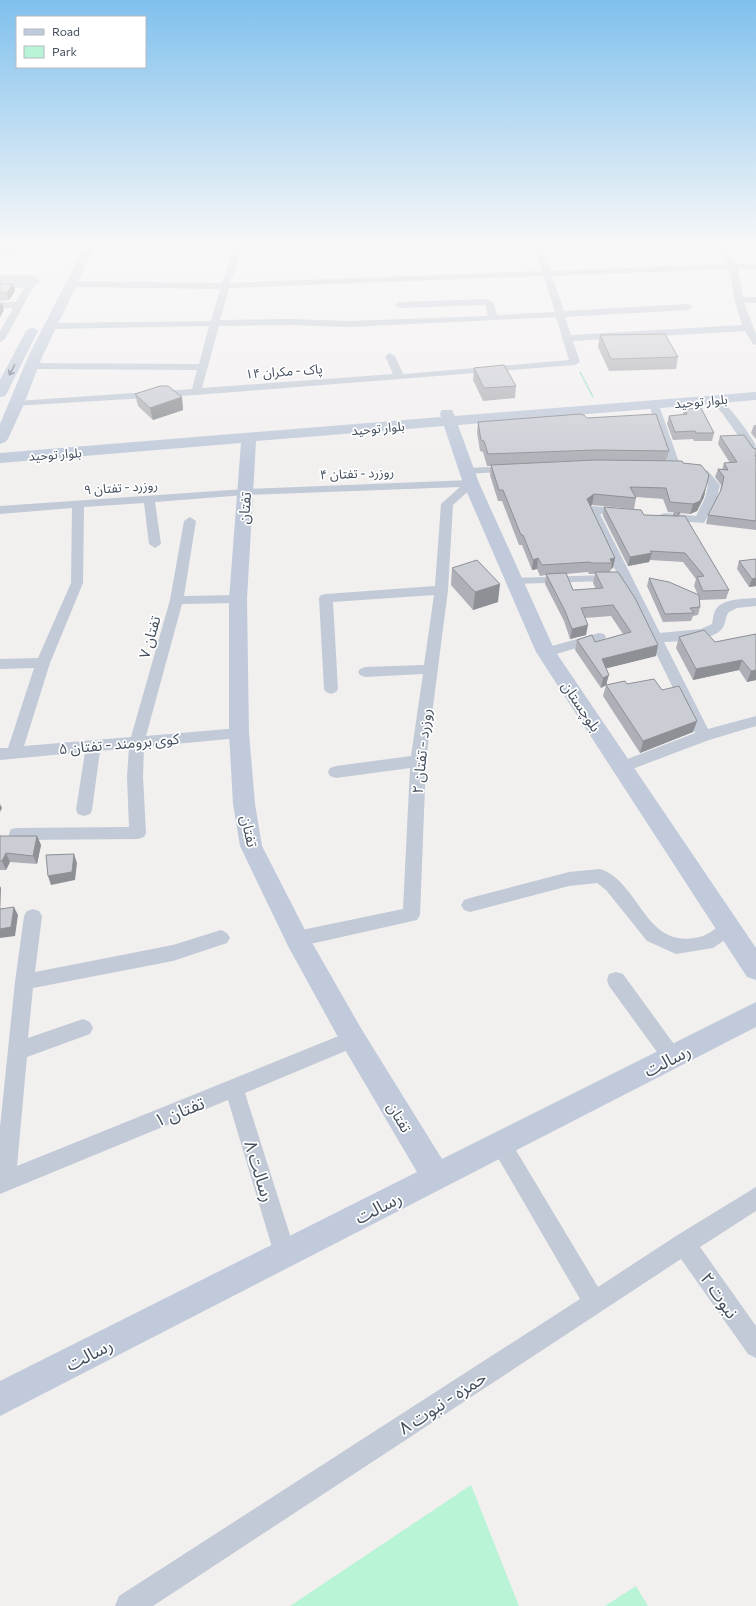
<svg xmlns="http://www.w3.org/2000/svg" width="756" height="1606" font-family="Commissioner,'Noto Sans Arabic',sans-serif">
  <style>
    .green { fill: #b9f4d6 }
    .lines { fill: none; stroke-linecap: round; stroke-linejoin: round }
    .path { stroke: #6ed5ac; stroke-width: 1.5; stroke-dasharray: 1.5 1; stroke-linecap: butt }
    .lane { stroke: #c1cad6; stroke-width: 6 }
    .street { fill: #c1cad6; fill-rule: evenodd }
    .secondary { fill: #c0cada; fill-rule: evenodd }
    .wall { fill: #afb0b7; fill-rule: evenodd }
    .shaded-wall { fill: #8e9095 }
    .building { fill: #cbcdd5; stroke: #8e9095 }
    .oneway { stroke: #6a7584 }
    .labels { text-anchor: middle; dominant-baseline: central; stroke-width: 3.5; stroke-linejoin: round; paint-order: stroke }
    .far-street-label { font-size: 13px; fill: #45505f; stroke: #fff }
    .street-label { font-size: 15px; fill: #45505f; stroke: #fff }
    .near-street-label { font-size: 18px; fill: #45505f; stroke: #fff }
  </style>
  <rect width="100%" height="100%" fill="#f2efef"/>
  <path class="green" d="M471 1485 519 1606H290Z
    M636 1586 648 1606H605Z"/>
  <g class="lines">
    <path class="path" d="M580 372 593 397"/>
    <path class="lane" d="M514 581 605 578"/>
    <path class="street" d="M28 247 48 248 44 250 0 255V251Z
      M235 247H243L230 283 542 271 535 247H543L551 271 728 264 716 247H725L736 264H756V270L738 269 743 297H756V303H744L756 334V345L753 344 745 331 573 341 580 362 575 365 196 395 13 406 12 404 13 402 17 401 192 389 197 370 31 369 26 366 31 363 199 364 209 326 51 329 46 326 51 323 211 321 220 289 72 287 68 284 72 281 222 283ZM729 269 735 302 742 325 571 335 565 317 688 310 693 307 688 304 564 311 552 276ZM544 276 555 312 497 315 494 303 487 299 400 302 395 305 400 308 485 305 488 316 349 321 291 319 220 320 229 288ZM556 317 569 360 403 374 395 356 390 353 385 356 393 374 202 388 219 326 291 325 349 327Z
      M31 281 35 284 5 339 0 342V331L13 308H0V302H16L28 282Z
      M715 397C726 400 750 434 755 444 756 447 756 452 756 456L752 455 722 413 710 400Z
      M654 402 659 405 681 468 679 470H660L654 467 660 464H668L649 405Z
      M511 466 515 467 517 469 515 471 467 474 461 471 467 468Z
      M704 470 708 471 720 485 717 498 704 523 661 520 659 517 661 514 665 513 696 516 705 498 708 485 698 473Z
      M471 480 477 483 475 485 453 505 448 590 426 761 420 915 417 920 297 947 291 944 288 939 291 934 297 931 403 909 410 768 336 778 330 776 328 772 330 768 336 766 411 756 423 674 365 677 360 675 358 672 360 669 365 667 424 665 434 595 333 602 338 689 336 692 331 694 326 692 324 689 319 598 321 595 326 594 435 586 441 504 460 487 245 495 155 502 161 544 155 548 149 544 144 503 84 507 83 583 50 663 24 746 131 737 170 600 184 521 190 517 196 521 184 596 238 595 243 596 245 599 243 602 238 603 182 604 146 736 239 728 244 729 247 733 244 737 239 738 144 747 143 777 146 833 144 837 138 839 17 840 11 839 9 834 11 829 17 828 129 827 127 777 129 748 100 751 92 810 90 814 84 816 78 814 76 810 85 752 0 760V748H8L34 668 0 669V659L38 658 71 583 72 508 0 514V506L245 489Z
      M592 506 624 509 630 513 624 517 600 514 660 633 701 629 712 624C713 620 713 615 715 611 721 598 744 599 756 598V606L737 608 729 612C725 616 726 624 722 629 712 641 679 641 664 642L708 729 756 716V726L709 740 627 771 622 773 617 771 614 767 617 763 695 733 586 510Z
      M599 633 604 634 606 637 604 640 546 657 541 655 539 652 541 649Z
      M600 869C642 883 644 953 703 936 712 933 719 924 729 921L735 923 738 928 735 933 713 948 676 954 647 941 606 890 597 883 569 886 470 912 464 910 461 905 464 900 470 898 569 872Z
      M33 909 39 911 42 916 35 972 173 945 221 930 227 933 230 938 227 943 173 961 33 988 28 1038 83 1019 90 1022 93 1028 90 1034 27 1057 17 1166 346 1033 353 1030 360 1033 363 1039 360 1045 245 1093 296 1254 293 1262 285 1265 277 1262 274 1254 228 1100 0 1194V1127L15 982 24 916 27 911Z
      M616 972 623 974 679 1051 682 1057 679 1063 672 1066 665 1063 609 986 607 980 609 974Z
      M501 1134 508 1137 598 1287 676 1236 756 1187V1211L700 1247 756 1326V1358L748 1354 681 1259 153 1606H115L119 1596 580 1299 494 1151 491 1144 494 1137Z"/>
    <path class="secondary" d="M84 247H95L42 357 24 404 8 439 5 442 0 444V424L28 357Z
      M0 275H31L35 276 40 282 31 288H0Z
      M32 327 38 331 7 393 5 396 0 397V380L26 331Z
      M756 392V400L458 425 479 483 555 651 756 948V980L747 977 536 652 463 483 444 426 256 441 247 599 249 733 255 804 262 846 306 932 362 1030 442 1159 756 1002V1027L0 1416V1381L417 1172 344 1048 288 946 240 846 233 804 229 733V599L241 443 0 463V453L441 417 440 413 442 410H452L455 416Z"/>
  </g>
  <path class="wall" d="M0 284H13L15 291 9 300 0 301Z
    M600 335 678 357 676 369 609 371 598 347Z
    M474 368 516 386 515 398 483 401 473 380Z
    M135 394 182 397 183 410 153 420 138 406Z
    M684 409 714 433 712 441H694L693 439 673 440 667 424 669 416 683 415Z
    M587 418 669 451 666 461 683 463 706 487 704 497 697 511 690 514 668 512 663 499 636 497V498L634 509 592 505 590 506 615 558 613 568 611 569 610 572 656 656 606 668 607 685 627 684 662 690 697 721 693 732 640 753 603 696 606 685 601 688 575 650 577 640 595 642 623 634 611 616 585 618 586 635 570 639 564 621 545 584 546 575 540 576 537 569 532 570 522 545H519L502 501H498L490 475 491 466H487L483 452 480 451 477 433 478 422ZM588 572 589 574H595L593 583 596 589 573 590 566 574Z
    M754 425H756V439L751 433Z
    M720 436 756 449V530L706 524 708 515 720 492 721 485 715 477 718 469 722 470 724 463H730L718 444Z
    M604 507 644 515 673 516 674 513H680L679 516 729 590 726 599 700 600 699 597 700 607 698 615 693 616 691 621 663 622 647 586 649 578 698 595 694 586 696 579 683 562 650 560 649 562 628 566 603 516Z
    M756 559V586L749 587 737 569 739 561Z
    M452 568 498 602 473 610 451 585Z
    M756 634V680L747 682 739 670 693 680 676 648 679 637 715 642Z
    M0 836H37L41 845 37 864 10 862 6 870H0Z"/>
  <path class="shaded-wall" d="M13 284 15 291 9 300 7 293Z
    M2 302 4 310 0 317V305Z
    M182 397 183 410 153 420 150 408Z
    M706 487 704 497 697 511 690 514 693 504Z
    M594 494 592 505 585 509 587 499Z
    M652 553 649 562 628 566 630 557Z
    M538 558 537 569 532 570 533 560Z
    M615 558 613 568 611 569 612 563 610 559Z
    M756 578V586L749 587 752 579Z
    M500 584 498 602 473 610 475 592Z
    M588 625 586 635 570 639 572 629Z
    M658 645 656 656 600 670 602 659Z
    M742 660 739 670 693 680 696 669Z
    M756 670V680L747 682 751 671Z
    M609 675 606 685 601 688 603 678Z
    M697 721 693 732 640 753 643 741Z
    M0 804 2 808 0 812Z
    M37 836 41 845 37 864 33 856Z
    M6 853 10 862 6 870 2 861Z
    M74 854 77 863 75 880 51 885 48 876Z
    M0 886 1 888 0 918Z
    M14 907 18 915 15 936 0 938V929Z"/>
  <path class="building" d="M0 284H13L7 293H0Z
    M665 334 678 357 611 359 600 335Z
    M504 365 516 386 484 388 474 368Z
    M160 386H168L182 397 150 408 135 394Z
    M701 408 714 433H696L695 431 675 432 669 416 687 414 684 409Z
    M580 414 584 415 587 418 656 414 669 451 596 450 488 454 484 441 481 440 478 422Z
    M744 435 753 448 756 449V455H755L756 457V521L708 515 721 490 724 477 718 469 728 470 724 463 737 462 720 436Z
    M596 460 682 461 683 463 701 465 709 475 706 487 700 501 693 504 670 502 666 488 630 487 636 498 594 494 587 499 615 558 610 559 612 563H591L590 562 542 565 538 558 533 560 523 535H521L503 490H499L491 465Z
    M604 507 641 510 644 515 675 516 674 513H680L675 516H685L729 590 703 591 697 577 704 576 685 553 650 551 652 553 630 557Z
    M756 559V578L752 579 739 561Z
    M477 560 500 584 475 592 452 568Z
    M595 572H618L635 598 658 645 602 659 609 675 603 678 577 640 592 635 595 642 631 632 613 605 581 608 588 625 572 629 565 611 546 574 566 573 573 590 603 588Z
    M649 578 669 582 699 595 700 607 690 608 694 613 665 614Z
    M704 630 715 642 756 634V670L751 671 742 660 696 669 679 637Z
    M654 679 662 690 679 686 697 721 643 741 606 685 625 681 627 684Z
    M0 836H37L33 856 6 853 2 861H0Z
    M74 854 72 872 48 876 46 855Z
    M14 907 11 927 0 929V909Z"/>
  <defs><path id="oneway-shaft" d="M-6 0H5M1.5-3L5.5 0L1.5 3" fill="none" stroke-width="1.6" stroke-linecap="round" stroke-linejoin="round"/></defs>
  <use class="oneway" href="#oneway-shaft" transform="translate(12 370) rotate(117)"/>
  <linearGradient id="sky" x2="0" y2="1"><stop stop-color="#7fc0ed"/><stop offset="0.52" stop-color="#f9f8f8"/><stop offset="1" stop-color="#f9f8f8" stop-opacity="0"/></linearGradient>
  <rect width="756" height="472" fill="url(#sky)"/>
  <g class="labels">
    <g class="far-street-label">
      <text transform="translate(284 371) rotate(-4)">پاک - مکران ۱۴</text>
      <text transform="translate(701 401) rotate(-5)">بلوار توحید</text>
      <text transform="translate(378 428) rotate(-5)">بلوار توحید</text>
      <text transform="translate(55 454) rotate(-4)">بلوار توحید</text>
      <text transform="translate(357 473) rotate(-2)">روزرد - تفتان ۴</text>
      <text transform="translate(121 487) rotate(-4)">روزرد - تفتان ۹</text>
    </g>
    <g class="street-label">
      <text transform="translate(244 508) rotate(-86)">تفتان</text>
      <text transform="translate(149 637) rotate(-74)">تفتان ۷</text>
      <text transform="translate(582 706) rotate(56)">بلوچستان</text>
      <text transform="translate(119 743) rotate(-5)">کوی برومند - تفتان ۵</text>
      <text transform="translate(421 751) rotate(-84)">روزرد - تفتان ۲</text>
      <text transform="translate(250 831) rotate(77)">تفتان</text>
      <text transform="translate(400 1117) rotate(59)">تفتان</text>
    </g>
    <g class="near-street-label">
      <text transform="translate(667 1060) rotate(-27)">رسالت</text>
      <text transform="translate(179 1111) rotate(-22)">تفتان ۱</text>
      <text transform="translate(260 1171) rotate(73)">رسالت ۸</text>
      <text transform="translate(378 1207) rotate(-27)">رسالت</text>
      <text transform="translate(720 1295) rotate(55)">نبوت ۲</text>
      <text transform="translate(89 1354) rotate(-27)">رسالت</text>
      <text transform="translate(442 1402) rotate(-33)">حمزه - نبوت ۸</text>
    </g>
  </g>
  <rect x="16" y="16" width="130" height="52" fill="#ffffff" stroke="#b5b9bf"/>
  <rect x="24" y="29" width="20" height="6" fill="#c0cada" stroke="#b5b9bf"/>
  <text x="52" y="36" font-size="12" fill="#45505f">Road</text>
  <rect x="24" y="46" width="20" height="12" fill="#b9f4d6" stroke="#b5b9bf"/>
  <text x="52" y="56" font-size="12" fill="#45505f">Park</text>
</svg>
